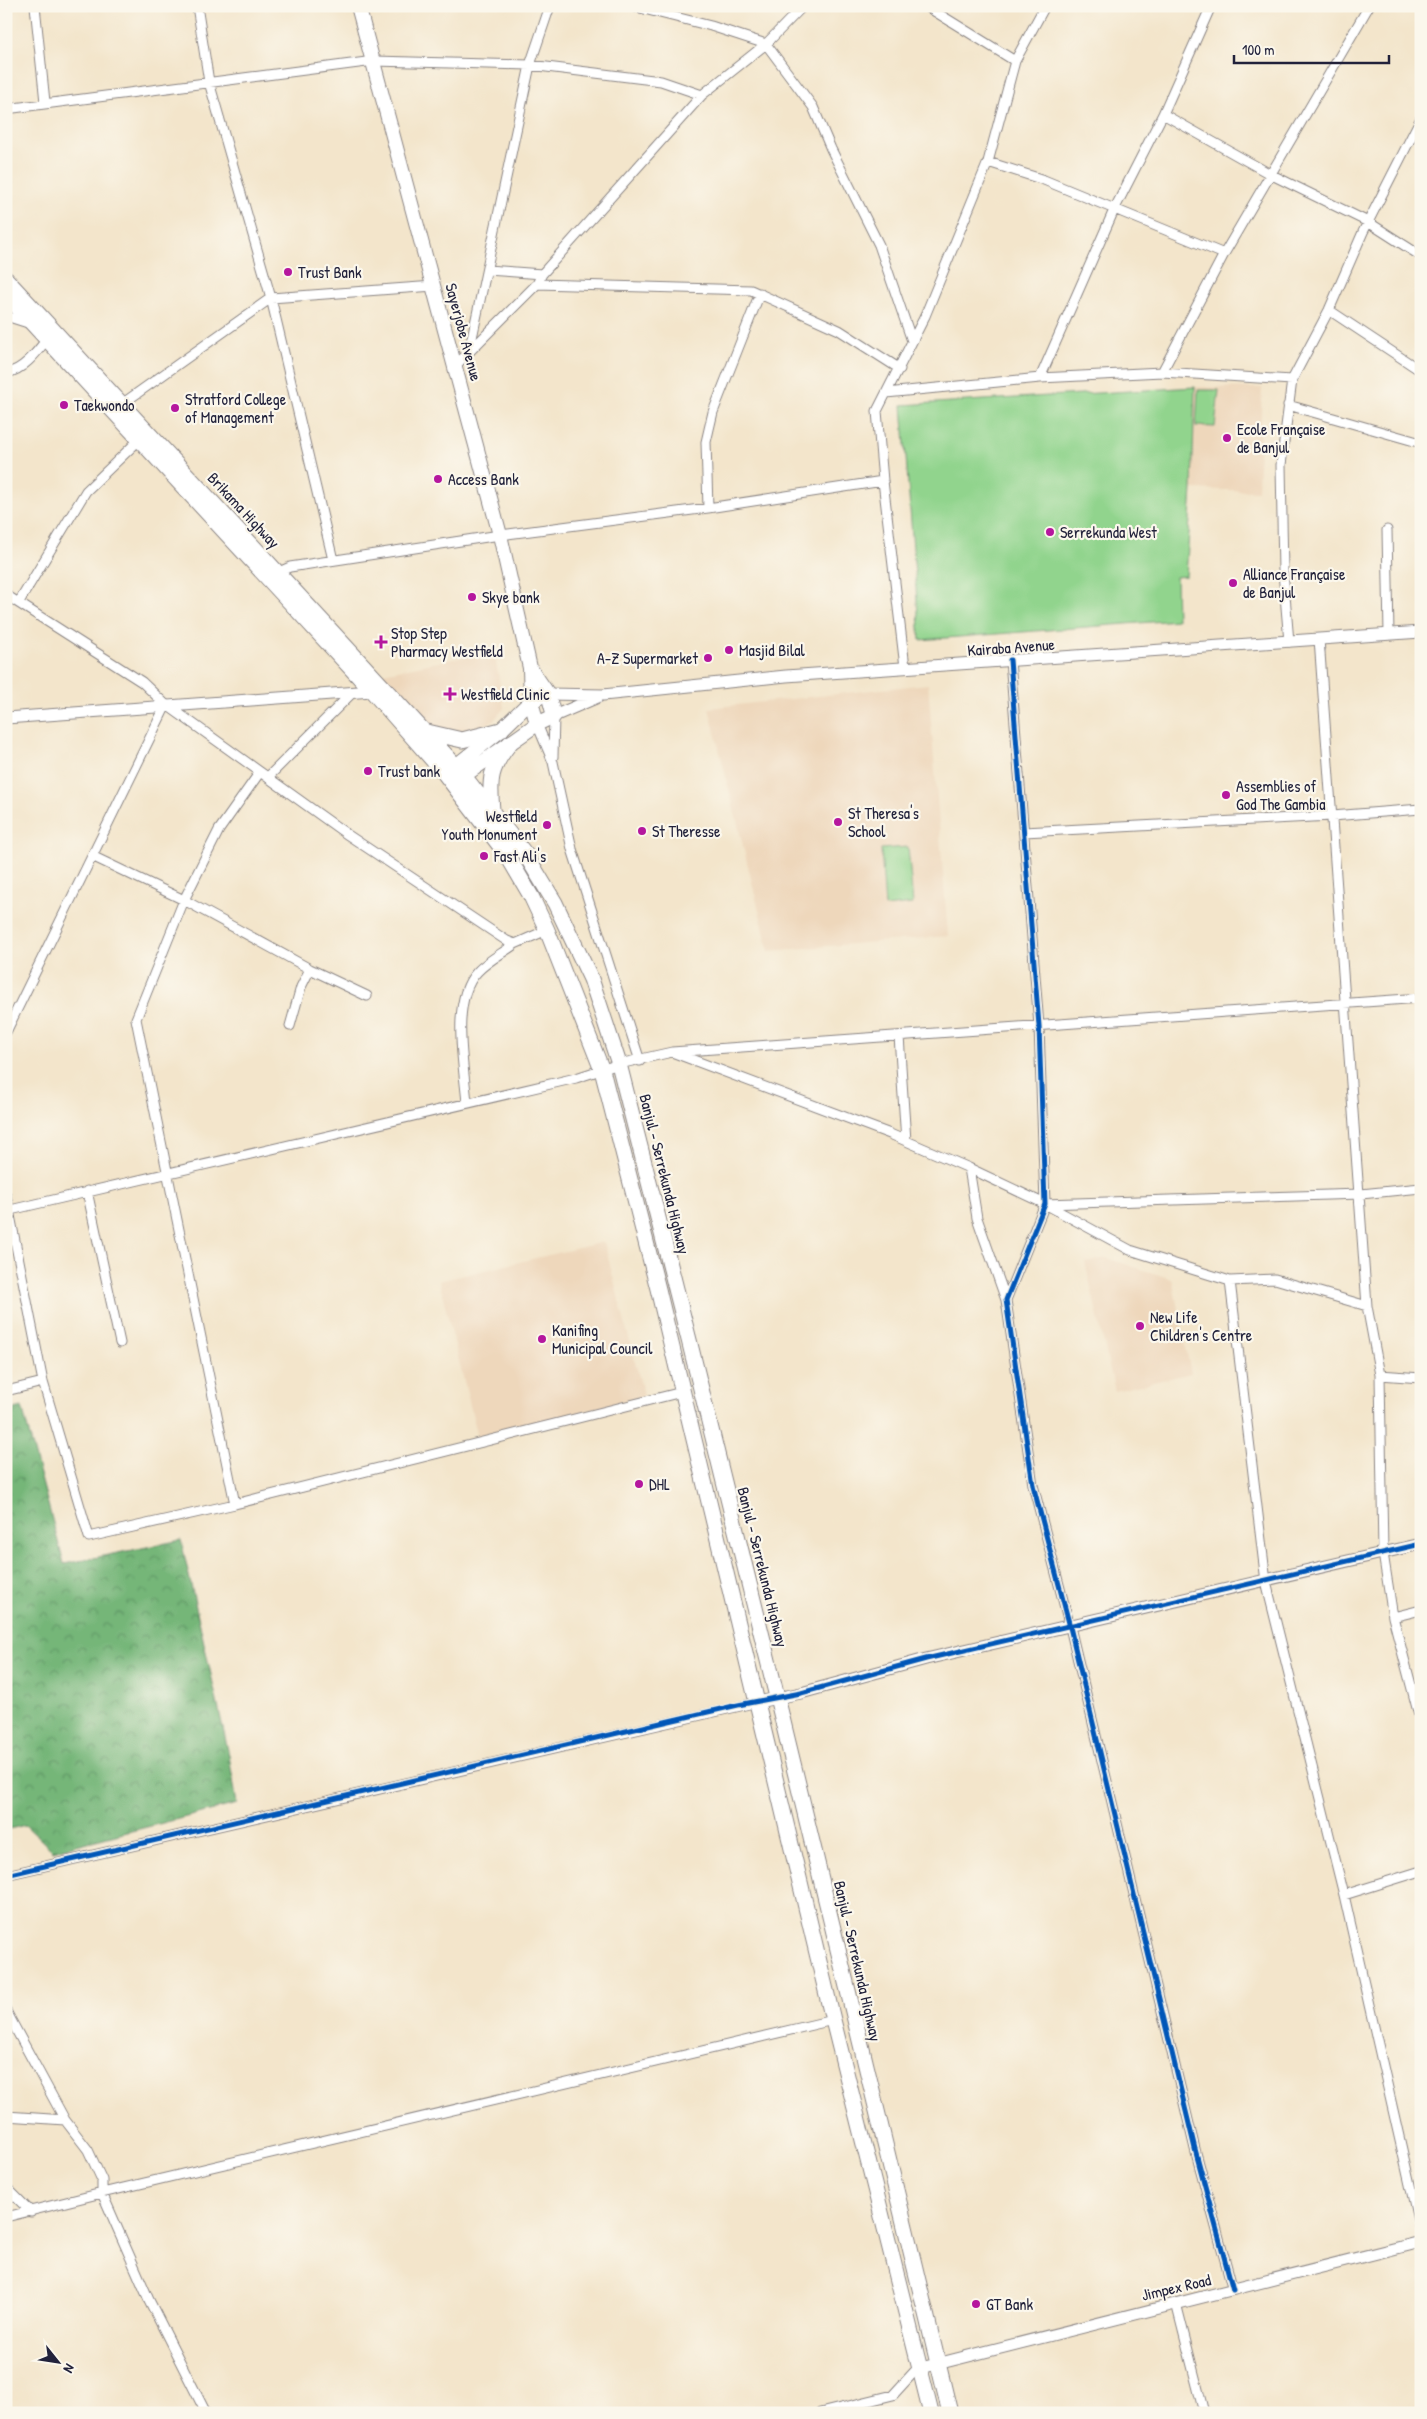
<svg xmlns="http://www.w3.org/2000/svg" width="1427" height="2419" font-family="'Patrick Hand',sans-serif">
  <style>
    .built { fill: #eed7bb }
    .forest { fill: url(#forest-crowns); stroke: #4b6c5a }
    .pitch { fill: #91d48d; stroke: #5a7b64 }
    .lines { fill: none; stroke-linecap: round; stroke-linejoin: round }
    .minor-casing { stroke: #8a8483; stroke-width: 11 }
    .tertiary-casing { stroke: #8a8483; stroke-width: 13 }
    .primary-casing { stroke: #8a8483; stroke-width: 16 }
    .trunk-casing { stroke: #8a8483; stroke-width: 17 }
    .minor { stroke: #fff; stroke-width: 9 }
    .tertiary { stroke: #fff; stroke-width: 11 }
    .primary { stroke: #fff; stroke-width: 14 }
    .trunk { stroke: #fff; stroke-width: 15 }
    .cycleway-casing { stroke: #fbf7ec; stroke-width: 8 }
    .cycleway { stroke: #0057b8; stroke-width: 5 }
    .poi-dot { fill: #b5179e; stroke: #fbf7ec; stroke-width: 2 }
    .labels { text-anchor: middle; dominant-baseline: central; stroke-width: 4.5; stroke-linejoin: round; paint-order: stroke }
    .poi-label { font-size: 16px; fill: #22223b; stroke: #fbf7ec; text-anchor: start }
    .street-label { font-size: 16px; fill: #22223b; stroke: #fbf7ec }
  </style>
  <defs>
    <pattern id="forest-crowns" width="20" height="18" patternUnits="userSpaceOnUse" patternTransform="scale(1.25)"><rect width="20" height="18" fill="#74b678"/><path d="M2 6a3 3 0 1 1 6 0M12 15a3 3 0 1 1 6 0" fill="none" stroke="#5f9464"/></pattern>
  </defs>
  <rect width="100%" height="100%" fill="#fbf7ec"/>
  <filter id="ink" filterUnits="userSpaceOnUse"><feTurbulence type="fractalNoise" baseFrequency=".02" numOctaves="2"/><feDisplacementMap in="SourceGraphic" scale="10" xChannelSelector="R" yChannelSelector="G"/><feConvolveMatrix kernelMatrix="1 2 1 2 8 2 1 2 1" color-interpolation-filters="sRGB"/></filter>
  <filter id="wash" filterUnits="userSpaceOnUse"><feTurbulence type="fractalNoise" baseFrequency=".0096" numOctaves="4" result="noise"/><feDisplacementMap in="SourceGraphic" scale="20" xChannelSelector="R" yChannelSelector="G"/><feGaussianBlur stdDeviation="1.12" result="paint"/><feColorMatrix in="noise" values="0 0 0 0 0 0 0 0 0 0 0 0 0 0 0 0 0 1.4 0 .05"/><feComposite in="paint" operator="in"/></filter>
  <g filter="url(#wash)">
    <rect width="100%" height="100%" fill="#f3e5cb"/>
    <path class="built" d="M1195 387 1262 388 1258 491 1192 489Z
      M494 651 504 708 495 719 480 729 461 734 438 731 378 674Z
      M928 684 948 936 769 951 709 708Z
      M604 1242 644 1396 478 1437 439 1281Z
      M1106 1258 1172 1279 1191 1373 1115 1391 1085 1262Z"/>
    <path class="forest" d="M22 1407 64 1564 181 1540 229 1755 237 1804 53 1851 25 1825 6 1830V1411Z"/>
    <path class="pitch" d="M1195 387 1192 489 1186 576 1176 577 1177 620 920 640 902 405Z
      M1198 390H1219L1215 427 1196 426Z
      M908 847 913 904 885 907 881 849Z"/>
  </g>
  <g filter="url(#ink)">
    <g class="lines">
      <g class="minor-casing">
        <path id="minor" d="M35 6 45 102
          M197 6 209 82 271 298 333 560
          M632 6 711 26 766 44 813 107 831 149 879 245 912 341
          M926 6 1015 61
          M6 109 374 61 530 65 661 81 702 95 766 44 803 6
          M1163 114 1270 174 1368 222 1421 256
          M988 162 1044 180 1224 254
          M487 270 542 274
          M537 284 751 290 839 330 900 369
          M1329 310 1421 371
          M6 316 31 324
          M469 352 530 65 550 6
          M454 367 537 284 542 274 702 95
          M1162 372 1224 254 1369 6
          M6 373C23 371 37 352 47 339
          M1040 378 1114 210 1163 114 1211 6
          M886 393 1040 378 1162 372 1292 380
          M122 404 271 298 434 286
          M1288 405 1421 443
          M708 508 706 442 713 412 760 293
          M1387 530 1389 634
          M274 574 290 567 500 535 708 508 883 481
          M6 595 142 682 166 705 6 1032
          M19 602 86 491 139 440
          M1319 639 1367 1306 1380 1375 1383 1553 1393 1617 1421 1723
          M1289 642 1283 572 1281 465 1292 380 1329 310 1363 232 1421 118
          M1010 660 1039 1026 1045 1204 1006 1300 1033 1485 1070 1627 1195 2149 1233 2290
          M905 667 883 481 877 411 925 316 988 162 1015 61 1045 6
          M167 705 348 835 507 941 515 944 547 930
          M537 724 553 762 572 849 640 1061
          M553 757 554 716
          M268 777 353 692
          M1024 832 1332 816 1421 809
          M92 856 184 900 310 969 367 996
          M290 1026 301 987 310 969
          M899 1036 906 1141
          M672 1052 890 1134 969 1168 1045 1204 1130 1250 1230 1281 1266 1582 1344 1895 1421 2233
          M467 1103C464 1065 450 1001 477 972 487 961 503 953 515 944
          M969 1168 977 1218 1006 1300
          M87 1191 120 1343
          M6 1195 43 1382 89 1537 235 1504 682 1392
          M1045 1204 1361 1194 1421 1188
          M6 1211 576 1078 619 1064 672 1052 1421 998
          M1230 1281 1275 1279 1367 1306
          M1380 1375 1421 1378
          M6 1391 43 1382
          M235 1504 136 1019 184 900 219 830 260 772
          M1393 1617 1421 1610
          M6 1875 758 1702
          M1344 1895 1421 1871
          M6 2011 65 2120 88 2150 102 2180V2193L149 2300 206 2413
          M6 2116 65 2120
          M6 2191H10L31 2212
          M6 2217 102 2193 833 2020
          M1176 2303 1204 2413
          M820 2413 893 2395 914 2372 921 2368"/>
      </g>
      <g class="tertiary-casing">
        <path id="tertiary" d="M548 694 603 695 786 676 1421 632
          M554 716 598 697
          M6 718 372 691
          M758 1702 801 1693 926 1659 1421 1544
          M921 2368 1421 2242"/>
      </g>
      <g class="primary-casing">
        <path id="primary" d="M358 6 500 535 530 668 531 701 537 724
          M447 773 501 730 531 701 538 698
          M455 782 537 724 554 716 548 694 530 668"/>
      </g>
      <g class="trunk-casing">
        <path id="trunk" d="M6 279 456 766 526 855 555 903 591 979 619 1064 689 1340 777 1697 950 2413
          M6 295 372 691 445 774 507 855 531 896 547 930 602 1070 658 1289 833 2020 931 2413
          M423 731 462 740 501 730
          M492 810C489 779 490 768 510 743"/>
      </g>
      <use href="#minor" class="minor"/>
      <use href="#tertiary" class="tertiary"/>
      <use href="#primary" class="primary"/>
      <use href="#trunk" class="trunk"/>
      <g class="cycleway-casing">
        <path id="cycleway" d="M1010 660 1039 1026 1045 1204 1006 1300 1033 1485 1070 1627 1195 2149 1233 2290
          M6 1875 738 1705 801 1693 926 1659 1421 1544"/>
      </g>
      <use href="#cycleway" class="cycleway"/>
    </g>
  </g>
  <g class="poi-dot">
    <circle cx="288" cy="272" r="5"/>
    <circle cx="64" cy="405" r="5"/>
    <circle cx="175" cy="408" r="5"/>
    <circle cx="1227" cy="438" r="5"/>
    <circle cx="438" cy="479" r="5"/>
    <circle cx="1050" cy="532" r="5"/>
    <circle cx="1233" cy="583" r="5"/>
    <circle cx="472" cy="597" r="5"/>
    <path d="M378.5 634.5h5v5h5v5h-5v5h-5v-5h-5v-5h5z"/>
    <circle cx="729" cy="650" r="5"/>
    <circle cx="708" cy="658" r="5"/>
    <path d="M447.5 686.5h5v5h5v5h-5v5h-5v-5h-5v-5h5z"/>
    <circle cx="368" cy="771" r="5"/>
    <circle cx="1226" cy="795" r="5"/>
    <circle cx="838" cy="822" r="5"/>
    <circle cx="547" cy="825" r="5"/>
    <circle cx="642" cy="831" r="5"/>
    <circle cx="484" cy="856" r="5"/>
    <circle cx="1140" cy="1326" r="5"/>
    <circle cx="542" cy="1339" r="5"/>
    <circle cx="639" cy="1484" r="5"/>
    <circle cx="976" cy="2304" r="5"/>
  </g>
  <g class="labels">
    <g class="poi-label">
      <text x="298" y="272">Trust Bank</text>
      <text x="185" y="399">Stratford College<tspan x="185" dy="18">of Management</tspan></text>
      <text x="74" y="405">Taekwondo</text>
      <text x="1237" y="429">Ecole Française<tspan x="1237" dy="18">de Banjul</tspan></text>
      <text x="448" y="479">Access Bank</text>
      <text x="1060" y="532">Serrekunda West</text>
      <text x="1243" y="574">Alliance Française<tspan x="1243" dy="18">de Banjul</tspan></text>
      <text x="482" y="597">Skye bank</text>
      <text x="391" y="633">Stop Step<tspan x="391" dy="18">Pharmacy Westfield</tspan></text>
      <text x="739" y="650">Masjid Bilal</text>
      <text x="698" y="658" text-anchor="end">A-Z Supermarket</text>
      <text x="461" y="694">Westfield Clinic</text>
      <text x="378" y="771">Trust bank</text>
      <text x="1236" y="786">Assemblies of<tspan x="1236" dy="18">God The Gambia</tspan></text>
      <text x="848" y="813">St Theresa's<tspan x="848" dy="18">School</tspan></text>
      <text x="537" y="816" text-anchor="end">Westfield<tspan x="537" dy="18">Youth Monument</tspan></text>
      <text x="652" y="831">St Theresse</text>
      <text x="494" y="856">Fast Ali's</text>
      <text x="1150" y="1317">New Life<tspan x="1150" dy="18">Children's Centre</tspan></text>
      <text x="552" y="1330">Kanifing<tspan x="552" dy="18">Municipal Council</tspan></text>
      <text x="649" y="1484">DHL</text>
      <text x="986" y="2304">GT Bank</text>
    </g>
    <g class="street-label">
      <text transform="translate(464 332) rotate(75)">Sayerjobe Avenue</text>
      <text transform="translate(244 510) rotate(47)">Brikama Highway</text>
      <text transform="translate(1011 647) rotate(-4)">Kairaba Avenue</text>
      <text transform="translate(665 1174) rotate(76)">Banjul - Serrekunda Highway</text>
      <text transform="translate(763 1567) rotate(76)">Banjul - Serrekunda Highway</text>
      <text transform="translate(858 1961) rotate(77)">Banjul - Serrekunda Highway</text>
      <text transform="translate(1176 2287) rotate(-13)">Jimpex Road</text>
    </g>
  </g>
  <rect width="1427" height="2419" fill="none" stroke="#fbf7ec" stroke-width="25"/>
  <g transform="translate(58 2362) rotate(120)" stroke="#fbf7ec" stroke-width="4" paint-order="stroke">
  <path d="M0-4L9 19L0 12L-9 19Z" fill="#22223b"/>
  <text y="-8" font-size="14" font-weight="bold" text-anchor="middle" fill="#22223b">N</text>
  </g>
  <path d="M1234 55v8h155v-8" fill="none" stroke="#22223b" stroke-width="2.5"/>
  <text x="1242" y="55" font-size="15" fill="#22223b" stroke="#fbf7ec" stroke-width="4" paint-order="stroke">100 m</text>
</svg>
